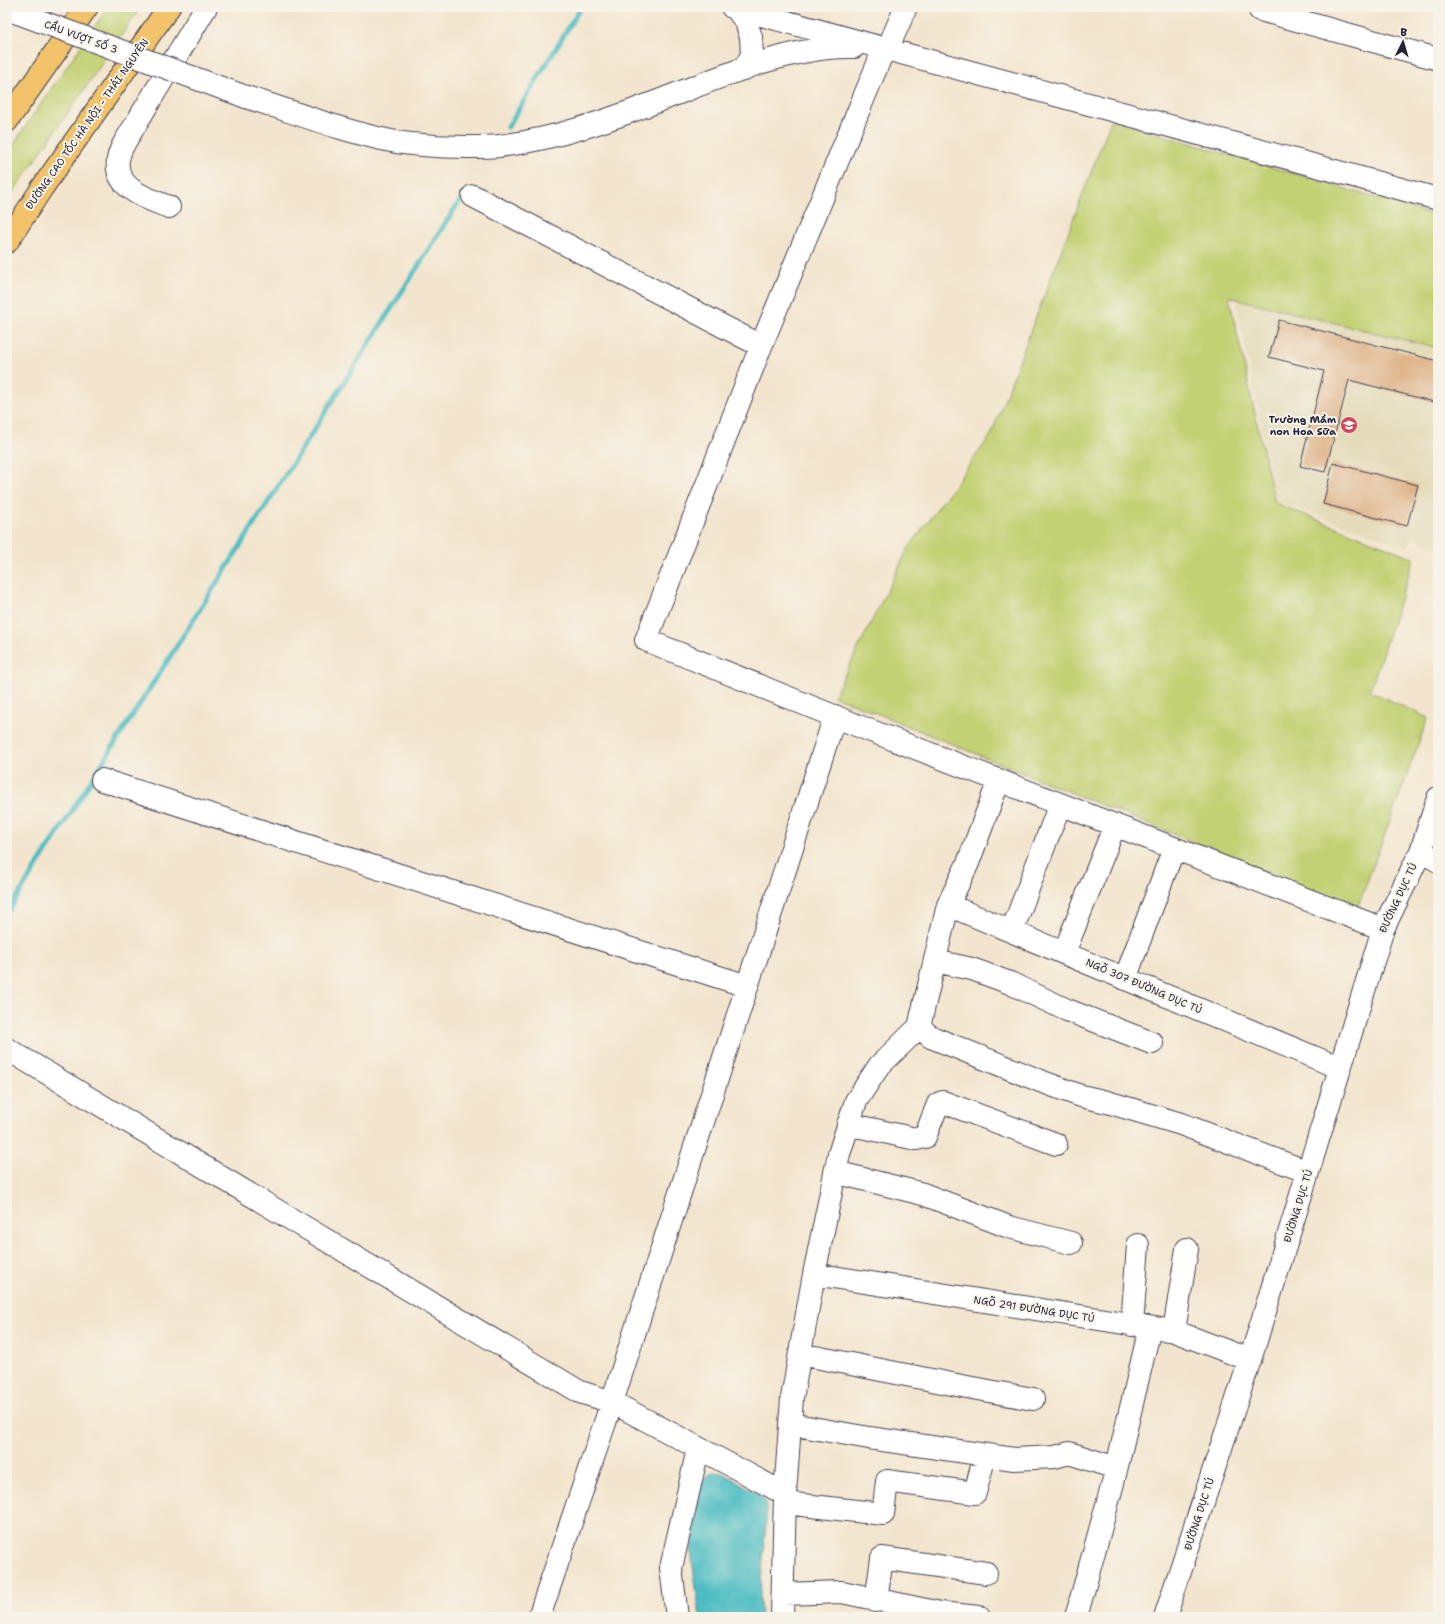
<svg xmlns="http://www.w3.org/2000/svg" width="1445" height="1624" font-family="'Shantell Sans',sans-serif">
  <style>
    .built { fill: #e4dbba }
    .green { fill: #c2d173; stroke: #727a57 }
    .water { fill: #4ebdc3; stroke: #38707f }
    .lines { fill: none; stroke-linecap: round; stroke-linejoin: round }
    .stream { stroke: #4ebdc3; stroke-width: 5 }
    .building { fill: #dfb489 }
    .minor-casing { stroke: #413f51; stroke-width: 24 }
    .highway-casing { stroke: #413f51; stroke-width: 24 }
    .minor { stroke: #fff; stroke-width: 22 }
    .highway { stroke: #f2c36a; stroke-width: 22 }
    .minor-bridge-casing { stroke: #413f51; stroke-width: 24; stroke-linecap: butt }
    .minor-bridge { stroke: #fff; stroke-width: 22 }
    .labels { text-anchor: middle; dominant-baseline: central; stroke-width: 4; stroke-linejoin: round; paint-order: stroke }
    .street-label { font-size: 10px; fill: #22223b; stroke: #f7f3e8 }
    .poi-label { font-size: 10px; font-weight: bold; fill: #22223b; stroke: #f7f3e8; text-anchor: end }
  </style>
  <rect width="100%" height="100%" fill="#f7f3e8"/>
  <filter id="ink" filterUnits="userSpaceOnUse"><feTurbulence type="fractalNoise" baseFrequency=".025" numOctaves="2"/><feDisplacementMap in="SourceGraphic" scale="8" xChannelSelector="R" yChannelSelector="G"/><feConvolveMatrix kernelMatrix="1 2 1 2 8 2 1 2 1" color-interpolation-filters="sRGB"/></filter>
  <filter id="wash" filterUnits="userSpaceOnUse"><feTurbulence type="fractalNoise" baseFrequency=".012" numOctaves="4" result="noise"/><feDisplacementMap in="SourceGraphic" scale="16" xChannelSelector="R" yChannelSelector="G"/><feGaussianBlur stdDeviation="0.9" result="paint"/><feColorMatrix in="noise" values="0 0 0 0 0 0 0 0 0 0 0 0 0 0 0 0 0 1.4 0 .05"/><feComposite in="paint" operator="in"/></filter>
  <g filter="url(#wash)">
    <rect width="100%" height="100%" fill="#f3e5cd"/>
    <path class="built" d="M1235 297 1438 349V546L1411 538 1409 547 1276 501Z"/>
    <path class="green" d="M108 7H141L7 201V155L31 118Z
      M1111 120 1438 216V348L1229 297 1275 503 1414 558 1370 691 1428 718 1357 909 834 696 908 549 991 435Z"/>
    <path class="water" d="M713 1472 722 1473 759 1494 766 1503 767 1510 760 1596 761 1617H700L691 1552 700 1486 706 1477Z"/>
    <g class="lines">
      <path class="stream" d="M508 127 581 7
        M7 913 464 194"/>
    </g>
    <g id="blocks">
      <path class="building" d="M1279 320 1438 361V403L1349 380 1325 472 1300 466 1324 371 1269 357Z
        M1333 463 1418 485 1407 526 1323 504Z"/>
    </g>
  </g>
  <g filter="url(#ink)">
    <use href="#blocks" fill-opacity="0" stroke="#413f51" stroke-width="1"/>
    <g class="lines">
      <g class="minor-casing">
        <path id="minor" d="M732 7 1438 199
          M735 7 746 22 751 37 752 55 744 69
          M1260 10 1438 59
          M884 49 761 346 646 640 861 727 1383 929
          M887 50 906 7
          M246 97C294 112 342 131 391 141 405 144 421 145 435 146 456 147 478 148 499 146 557 139 612 119 666 98 723 76 793 45 854 47
          M473 196 761 346
          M169 207C148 199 114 189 118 160 119 150 126 140 131 132L206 7
          M102 780 747 986
          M1421 851 1438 861
          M948 905 1340 1068
          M1012 931 1060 804
          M1064 953 1115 825
          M935 961 972 969 1010 983 1067 1010 1152 1043
          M1125 979 1174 848
          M919 1027 931 1037 1043 1082 1081 1096 1107 1102 1181 1124 1308 1172
          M7 1049 580 1392 612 1402 785 1494
          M848 1124 916 1139 925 1137 938 1104 943 1102 1056 1144
          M835 1172 923 1194 1009 1227 1071 1243
          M814 1274 1174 1331 1250 1360
          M1132 1325 1138 1245
          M1174 1331 1187 1249
          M800 1354 967 1387 1033 1399
          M790 1424 869 1438 1014 1459 1055 1457 1069 1453 1116 1468
          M785 1503 883 1514 887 1481 975 1493 985 1455
          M783 1594 842 1592 940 1613 979 1617
          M876 1601 882 1558 986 1573
          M539 1617 612 1402 835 716
          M677 1617 671 1568 698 1449
          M782 1617 785 1494 792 1398 814 1274 839 1154 856 1101 879 1066 919 1027 948 905 968 863 999 780
          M1076 1617 1113 1483 1150 1328
          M1165 1617 1250 1360 1383 929 1421 851 1438 798"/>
      </g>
      <g class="highway-casing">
        <path id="highway" d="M7 121 87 7
          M7 242 42 188 169 7"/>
      </g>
      <use href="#minor" class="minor"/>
      <use href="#highway" class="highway"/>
      <g class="minor-bridge-casing">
        <path id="minor-bridge" d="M7 9 246 97"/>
      </g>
      <use href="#minor-bridge" class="minor-bridge"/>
    </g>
  </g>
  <defs>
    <g id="school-disc" transform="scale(0.9)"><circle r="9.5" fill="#d1495b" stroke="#f7f3e8"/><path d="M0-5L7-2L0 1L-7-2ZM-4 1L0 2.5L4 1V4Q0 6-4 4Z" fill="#fff"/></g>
  </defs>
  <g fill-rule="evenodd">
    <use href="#school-disc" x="1349" y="425"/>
  </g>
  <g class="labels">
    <g class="street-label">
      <text transform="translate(81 37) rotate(20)">CẦU VƯỢT SỐ 3</text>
      <text transform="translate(87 124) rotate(-55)">ĐƯỜNG CAO TỐC HÀ NỘI - THÁI NGUYÊN</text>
      <text transform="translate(1398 898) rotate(-65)">ĐƯỜNG DỤC TÚ</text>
      <text transform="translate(1144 986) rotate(23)">NGÕ 307 ĐƯỜNG DỤC TÚ</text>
      <text transform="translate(1298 1206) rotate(-73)">ĐƯỜNG DỤC TÚ</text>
      <text transform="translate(1034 1309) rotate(9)">NGÕ 291 ĐƯỜNG DỤC TÚ</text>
      <text transform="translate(1199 1514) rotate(-72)">ĐƯỜNG DỤC TÚ</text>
    </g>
    <g class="poi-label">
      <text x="1336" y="419">Trường Mầm<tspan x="1336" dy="12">non Hoa Sữa</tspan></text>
    </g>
  </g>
  <rect width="1445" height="1624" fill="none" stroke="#f7f3e8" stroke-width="24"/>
  <g transform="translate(1403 42) rotate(5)" stroke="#f7f3e8" stroke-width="3" paint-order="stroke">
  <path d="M0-3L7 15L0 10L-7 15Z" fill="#22223b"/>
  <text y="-6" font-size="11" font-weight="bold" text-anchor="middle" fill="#22223b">B</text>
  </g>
</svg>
